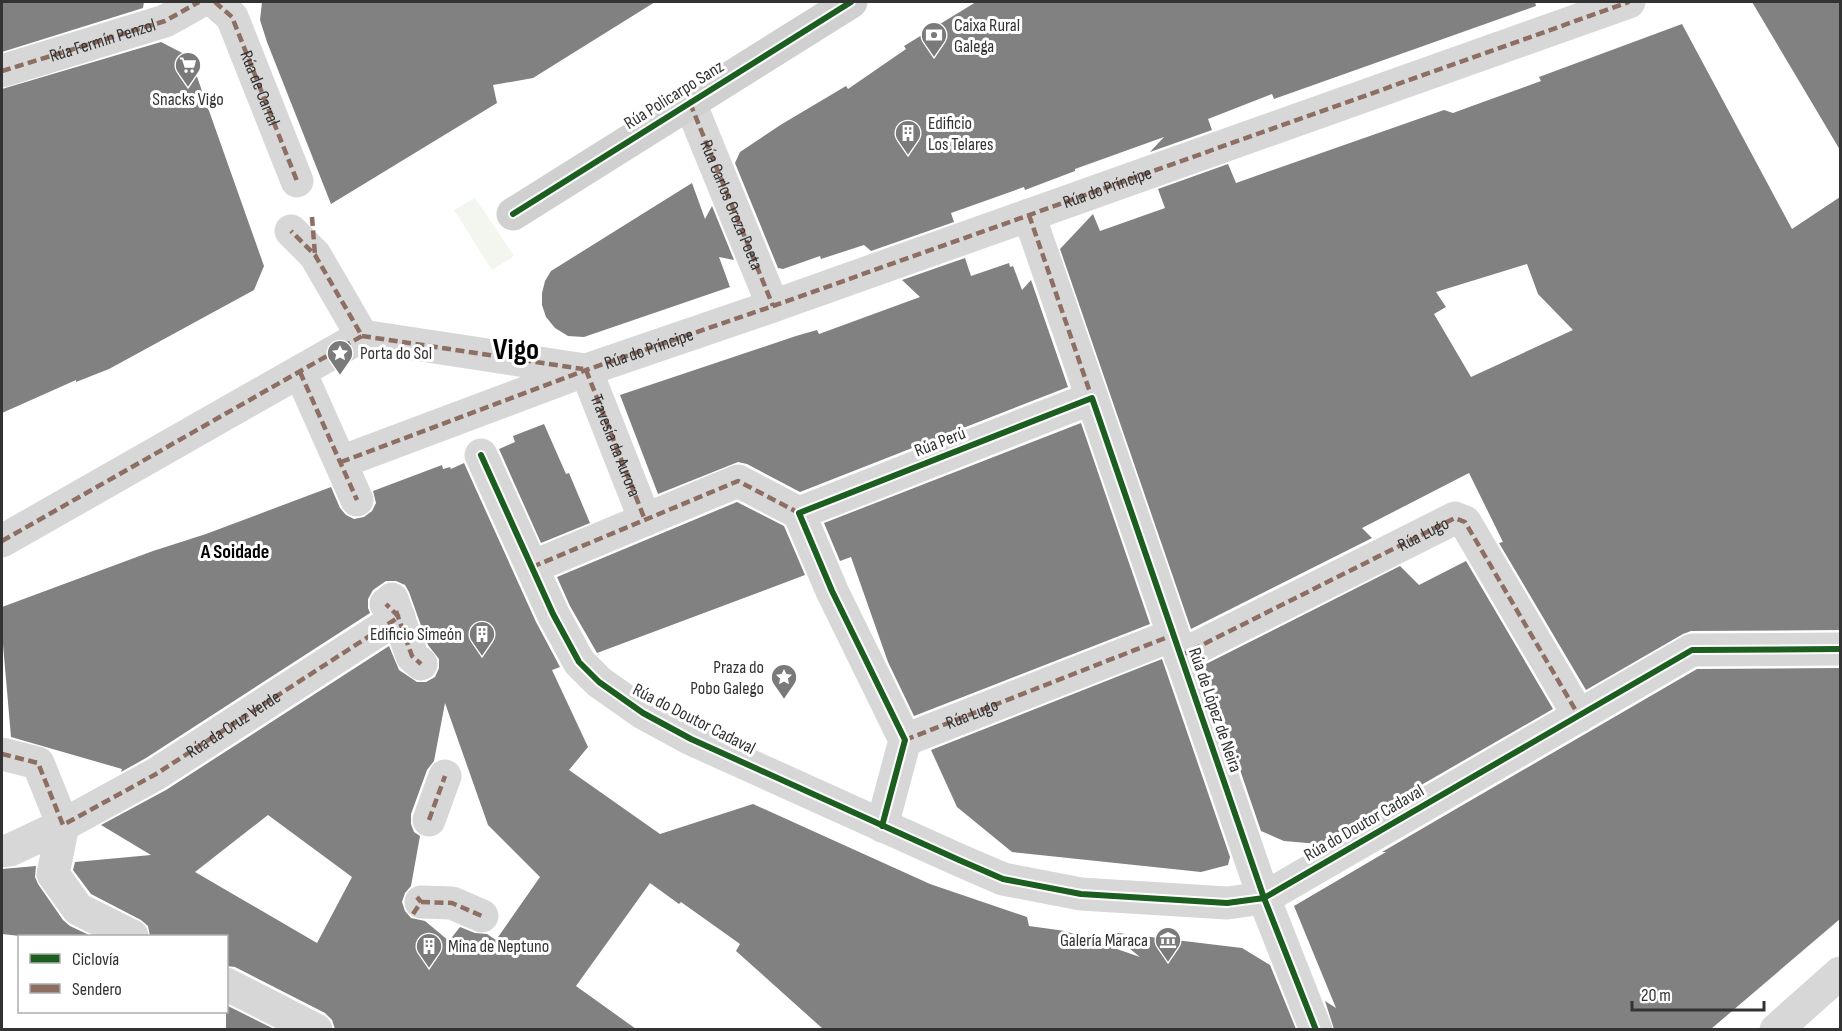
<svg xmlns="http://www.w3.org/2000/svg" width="1842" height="1031" font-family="'Sofia Sans Condensed',sans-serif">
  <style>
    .green { fill: #f2f6ee }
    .building { fill: #818181; fill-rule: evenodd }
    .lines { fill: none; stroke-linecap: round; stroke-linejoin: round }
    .pedestrian { stroke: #d7d7d7; stroke-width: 33 }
    .minor { stroke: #d7d7d7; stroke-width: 33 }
    .secondary { stroke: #d0d0d0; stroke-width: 33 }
    .quiet { stroke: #8d6e63; stroke-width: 4.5; stroke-dasharray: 9 4.5; stroke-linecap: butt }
    .cycleway-casing { stroke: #fff; stroke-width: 10 }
    .cycleway { stroke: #1b5e20; stroke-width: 6 }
    .labels { text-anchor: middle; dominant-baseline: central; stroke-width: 6; stroke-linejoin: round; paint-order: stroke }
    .poi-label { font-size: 18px; fill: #333; stroke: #fff; text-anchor: start }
    .street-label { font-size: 18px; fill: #333; stroke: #fff }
    .neighbourhood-label { font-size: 20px; font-weight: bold; fill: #000; stroke: #fff }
    .town-label { font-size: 30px; font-weight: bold; fill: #000; stroke: #fff }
  </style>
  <rect width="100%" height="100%" fill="#fff"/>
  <path class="green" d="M475 198 514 256 492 270 454 210Z"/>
  <path class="building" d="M2 2H144L143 8 2 52Z
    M262 2H655L533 78 493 85 497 103 331 204 267 42 260 20Z
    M976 2H1535L1536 6 1274 99 1272 94 1208 119 1212 130 1150 152 1164 137 1075 169V171L1025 190 1024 187 951 213 954 222 871 251 864 245 821 259 820 256 783 269 778 268 735 163 740 152 782 124 846 86 848 89 906 49 904 46Z
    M1752 2H1840V150Z
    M1682 24 1792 229 1840 197V630L1691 631 1683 634 1586 690 1499 543 1503 542 1469 473 1362 528 1372 538 1191 629 1060 249 1093 214 1100 231 1165 208 1158 189 1228 164 1236 183 1444 110 1453 113 1472 106 1541 81 1539 77ZM1527 264 1538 294 1573 330 1471 377 1434 314 1446 307 1436 292Z
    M161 42 190 57 264 266 254 290 109 369 76 382V380L2 413V89Z
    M692 183 705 219 712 206 734 260 719 257 730 287 584 337 568 336 555 328 546 317 542 305V293L545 281 551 271Z
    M965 258 971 276 1009 263 1010 267 1013 266 1022 290 1031 280 1068 387 800 492 747 464 738 462 658 494 620 395 796 336 817 330 819 334 920 297 902 280Z
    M1081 423 1150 624 914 716 888 662 851 557 840 561 824 523Z
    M544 424 566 474 569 473 590 523 541 543 499 449 515 442 513 436Z
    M464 463 536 622 560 667 552 670 588 747 569 770 660 834 753 804 930 884 1027 917 1029 926 1065 931 1140 957 1109 932 1242 948 1270 965 1296 1029H823L736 951 740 944 681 902 679 904 650 883 576 986 636 1029H335L332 1020 325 1013 235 967 226 966V936H150L148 926 141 920 91 894 73 870 75 862 151 855 101 825 166 790 389 646 399 670 417 682H426L435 677 439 668V659L428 645 409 592 405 585 396 581H386L373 590 368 599V608L370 613 146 758 121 772 122 769 11 737 2 633V607L153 551 206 534 331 487 340 508 346 515 354 519 364 517 372 511 376 503 373 491 442 465 443 469 450 467 451 469ZM445 703 488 825 540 877 496 940 487 934 475 933 460 927 449 941 425 921 411 918 405 911 402 902 405 893 411 886 420 836 414 832 411 824V814L427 770 434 761ZM268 815 352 877 317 943 195 872Z
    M737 502 784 526 805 575 597 653 570 606 557 577Z
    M1466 561 1553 709 1319 844 1284 841 1261 831 1204 665 1400 566 1419 585Z
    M1162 659 1230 857 1228 865 1201 872 1012 852 957 807 931 750Z
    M1840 668V919L1711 1029H1334L1325 1001 1336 1008 1294 906 1386 852H1382L1697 669Z
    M36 866 35 877 38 884 63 920 70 926 91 936H20L2 934V869Z
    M226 1005 274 1029H226Z"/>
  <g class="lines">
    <g class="pedestrian">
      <path d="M215 2 232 17 297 181"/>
      <path id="s1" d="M2 71 165 21 199 2"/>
      <path d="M690 103 773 306"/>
      <path d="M1029 215 1092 398"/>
      <path d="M362 336 585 370"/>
      <path id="s2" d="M586 370 645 520"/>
      <path d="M300 372 357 500"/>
      <path d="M341 462 586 370 773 306 1629 2"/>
      <path d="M2 541 362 336 315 255 291 231"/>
      <path d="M532 567 738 481 799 513"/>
      <path d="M392 599 412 656 421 664"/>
      <path id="s3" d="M2 754 38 763 63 825 156 774 399 617 386 604"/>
      <path d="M429 820 445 776"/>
      <path d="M421 902 452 903 482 916"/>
    </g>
    <g class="minor">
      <path d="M481 455 553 614 579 662 599 682 643 713 691 739 959 860 1003 879 1081 894 1227 903 1264 898 1692 650 1840 649"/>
      <path d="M1180 656 1455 518 1465 522 1579 716"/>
      <path id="s4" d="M905 740 1173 635"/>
      <path d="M63 825 53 874 78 909 132 936"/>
      <path d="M882 826 905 740 832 591 799 513 1092 398 1264 898 1316 1030"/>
      <path d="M2 851 10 850 63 825"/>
      <path d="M226 984 316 1030"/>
      <path d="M1776 1030 1840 973"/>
    </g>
    <path class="secondary" d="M513 214 851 2"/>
    <g class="quiet">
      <path id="s5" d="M215 2 232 17 297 181"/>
      <path d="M2 71 165 21 199 2"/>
      <path id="s6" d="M690 103 773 306"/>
      <path d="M1029 215 1093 401"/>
      <path d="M312 217 315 255"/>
      <path d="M362 336 583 369"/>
      <path d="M586 370 645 520"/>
      <path d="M300 372 357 500"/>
      <path id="s7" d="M341 462 586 370 773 306 1629 2"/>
      <path d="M2 541 362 336 315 255 291 231"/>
      <path d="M532 567 738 481 799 513"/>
      <path d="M396 611 412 656 421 664"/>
      <path id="s8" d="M1180 656 1455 518 1465 522 1579 716"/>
      <path d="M905 740 1173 635"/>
      <path d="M2 754 38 763 63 825 156 774 399 617 386 604"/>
      <path d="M429 820 445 776"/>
      <path d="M421 902 452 903 482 916"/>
      <path d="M413 914 421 902 417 897"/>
    </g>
    <g class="cycleway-casing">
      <path id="cycleway" d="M513 214 851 2
        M481 455 553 614 579 662 599 682 643 713 691 739 959 860 1003 879 1081 894 1227 903 1264 898 1692 650 1840 649
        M882 826 905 740 832 591 799 513 1092 398 1264 898 1316 1030"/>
    </g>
    <use href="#cycleway" class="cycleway"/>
  </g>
  <defs>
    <g id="bank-pin" transform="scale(1.35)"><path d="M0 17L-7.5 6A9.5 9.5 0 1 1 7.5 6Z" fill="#7a7a7a" stroke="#fff"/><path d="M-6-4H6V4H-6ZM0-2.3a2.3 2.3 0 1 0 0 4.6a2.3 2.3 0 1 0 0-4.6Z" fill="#fff"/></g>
    <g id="supermarket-pin" transform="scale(1.35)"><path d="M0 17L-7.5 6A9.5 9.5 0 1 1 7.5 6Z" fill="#7a7a7a" stroke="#fff"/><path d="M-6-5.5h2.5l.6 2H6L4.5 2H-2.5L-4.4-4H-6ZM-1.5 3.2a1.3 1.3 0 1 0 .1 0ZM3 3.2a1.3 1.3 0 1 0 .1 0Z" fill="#fff"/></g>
    <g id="building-pin" transform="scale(1.35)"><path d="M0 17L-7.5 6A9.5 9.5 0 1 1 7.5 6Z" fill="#7a7a7a" stroke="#fff"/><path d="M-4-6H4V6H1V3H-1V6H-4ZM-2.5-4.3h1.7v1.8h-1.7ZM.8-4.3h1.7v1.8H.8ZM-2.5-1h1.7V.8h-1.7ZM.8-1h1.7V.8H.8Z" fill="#fff"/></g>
    <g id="sight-pin" transform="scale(1.35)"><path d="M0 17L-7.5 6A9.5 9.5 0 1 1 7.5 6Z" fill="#7a7a7a" stroke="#fff"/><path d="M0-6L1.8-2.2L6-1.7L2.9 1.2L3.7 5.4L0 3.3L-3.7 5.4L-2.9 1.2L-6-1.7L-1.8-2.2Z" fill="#fff"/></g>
    <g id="museum-pin" transform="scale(1.35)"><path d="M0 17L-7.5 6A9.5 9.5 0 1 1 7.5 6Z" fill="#7a7a7a" stroke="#fff"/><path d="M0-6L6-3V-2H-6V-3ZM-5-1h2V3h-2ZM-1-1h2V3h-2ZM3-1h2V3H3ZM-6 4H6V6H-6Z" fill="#fff"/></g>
  </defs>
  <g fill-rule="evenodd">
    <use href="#bank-pin" x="934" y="35"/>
    <use href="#supermarket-pin" x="188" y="65"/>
    <use href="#building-pin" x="908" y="133"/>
    <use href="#sight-pin" x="340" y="353"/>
    <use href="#building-pin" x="482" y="634"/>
    <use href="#sight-pin" x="784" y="677"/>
    <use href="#museum-pin" x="1168" y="940"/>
    <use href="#building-pin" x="429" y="946"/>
  </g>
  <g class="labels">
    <g class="poi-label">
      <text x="954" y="25">Caixa Rural<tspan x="954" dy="21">Galega</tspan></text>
      <text x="188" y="99" text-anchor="middle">Snacks Vigo</text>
      <text x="928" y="123">Edificio<tspan x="928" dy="21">Los Telares</tspan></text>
      <text x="360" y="353">Porta do Sol</text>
      <text x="462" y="634" text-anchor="end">Edificio Simeón</text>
      <text x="764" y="667" text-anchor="end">Praza do<tspan x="764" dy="21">Pobo Galego</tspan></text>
      <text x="1148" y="940" text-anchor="end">Galería Maraca</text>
      <text x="448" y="946">Mina de Neptuno</text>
    </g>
    <g class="street-label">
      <text stroke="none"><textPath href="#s1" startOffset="105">Rúa Fermín Penzol</textPath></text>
      <text stroke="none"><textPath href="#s5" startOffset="99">Rúa de Carral</textPath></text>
      <text transform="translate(674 95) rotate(-32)">Rúa Policarpo Sanz</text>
      <text stroke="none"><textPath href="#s7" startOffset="814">Rúa do Príncipe</textPath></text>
      <text stroke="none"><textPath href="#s6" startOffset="110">Rúa Carlos Oroza Poeta</textPath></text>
      <text stroke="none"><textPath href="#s7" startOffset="328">Rúa do Príncipe</textPath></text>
      <text transform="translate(940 442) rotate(-21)">Rúa Perú</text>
      <text stroke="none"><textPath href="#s2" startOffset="81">Travesía da Aurora</textPath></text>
      <text stroke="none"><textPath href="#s8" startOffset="272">Rúa Lugo</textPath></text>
      <text transform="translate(1215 710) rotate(71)">Rúa de López de Neira</text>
      <text stroke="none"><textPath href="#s4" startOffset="72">Rúa Lugo</textPath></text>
      <text transform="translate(694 719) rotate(27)">Rúa do Doutor Cadaval</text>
      <text stroke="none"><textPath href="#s3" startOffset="302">Rúa da Cruz Verde</textPath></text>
      <text transform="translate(1364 823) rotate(-30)">Rúa do Doutor Cadaval</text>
    </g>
    <g class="neighbourhood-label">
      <text x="235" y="552">A Soidade</text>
    </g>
    <g class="town-label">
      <text x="516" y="350">Vigo</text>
    </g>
  </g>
  <rect width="1842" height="1031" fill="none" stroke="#333333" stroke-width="6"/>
  <rect x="18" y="935" width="210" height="78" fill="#ffffff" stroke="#adadad" stroke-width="1.5"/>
  <rect x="30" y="954" width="30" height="9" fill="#1b5e20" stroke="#adadad" stroke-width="1.5"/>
  <text x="72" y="965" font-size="18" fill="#333333">Ciclovía</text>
  <rect x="30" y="984" width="30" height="9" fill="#8d6e63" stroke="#adadad" stroke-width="1.5"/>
  <text x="72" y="995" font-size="18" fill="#333333">Sendero</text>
  <path d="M1632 1001v9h132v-9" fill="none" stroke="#333333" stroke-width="3"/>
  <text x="1641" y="1001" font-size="18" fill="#333333" stroke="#ffffff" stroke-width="4.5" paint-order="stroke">20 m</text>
</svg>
